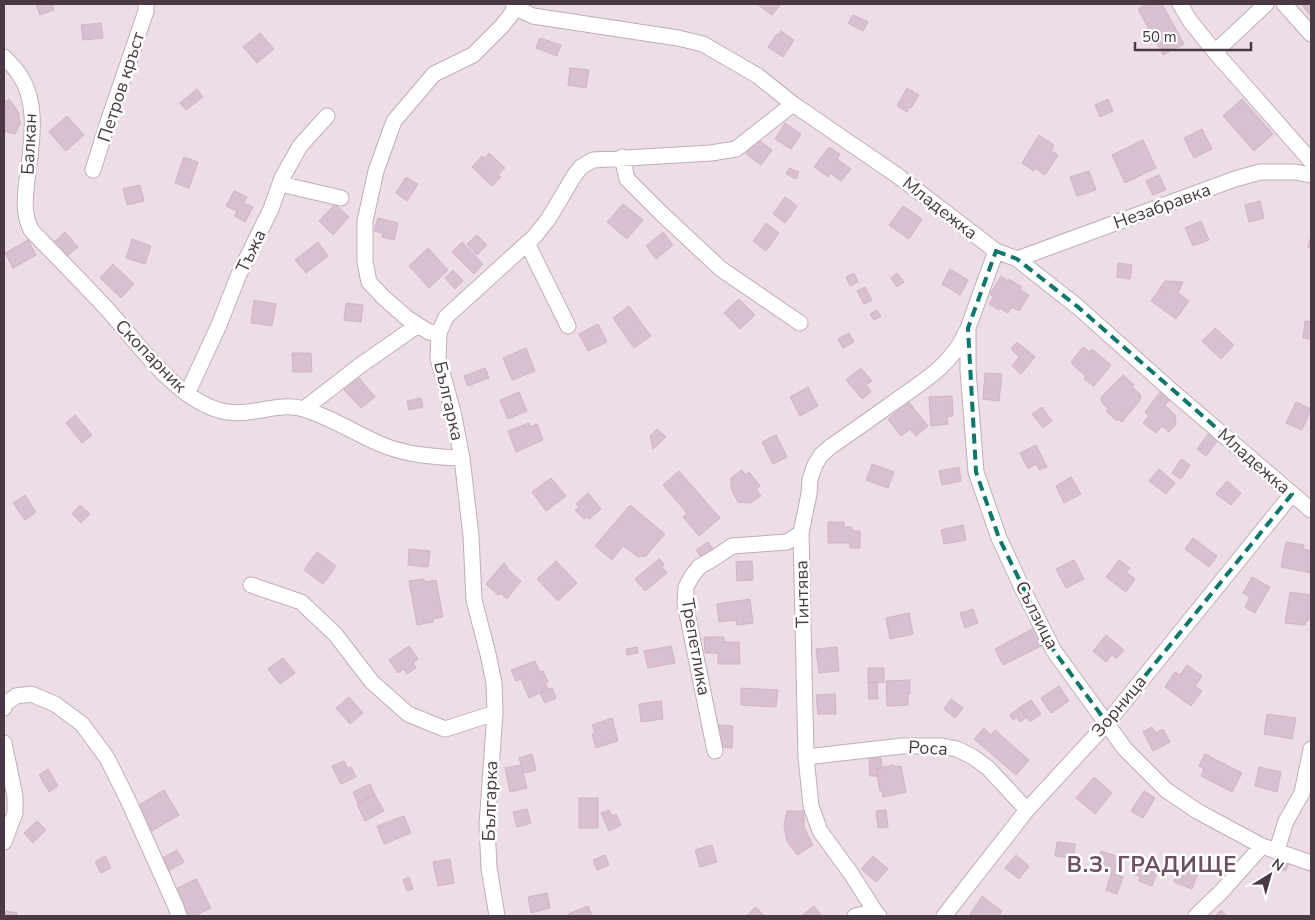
<svg xmlns="http://www.w3.org/2000/svg" width="1315" height="920" font-family="'Nunito Sans',sans-serif">
  <style>
    .residential { fill: #eddde6 }
    .building { fill: #d7c0cf; stroke: #d2b3c7 }
    .lines { fill: none; stroke-linecap: round; stroke-linejoin: round }
    .minor-casing { stroke: #c1adb9; stroke-width: 17 }
    .minor { stroke: #fff; stroke-width: 15 }
    .marked { fill: none; stroke: #0f766e; stroke-width: 4; stroke-dasharray: 10 6; stroke-linejoin: round }
    .labels { text-anchor: middle; dominant-baseline: central; stroke-width: 5; stroke-linejoin: round; paint-order: stroke }
    .street-label { font-size: 18px; fill: #4a3944; stroke: #fff }
    .district-label { font-size: 22px; font-weight: bold; letter-spacing: 1px; fill: #6d5062; stroke: #fff }
  </style>
  <rect width="100%" height="100%" fill="#f5ebf1"/>
  <path class="residential" d="M4 4H1311V916H4Z"/>
  <path class="building" d="M36 4H52L54 10 40 15Z
    M757 4H781L772 15Z
    M1147 4H1162L1184 44 1163 55 1138 9Z
    M1301 4H1311V16Z
    M853 15 868 22 863 31 848 23Z
    M101 23 103 38 83 40 81 25Z
    M781 31 794 40 783 57 768 47 777 34 779 35Z
    M260 33 274 49 257 63 243 47Z
    M540 38 561 45 557 56 536 48Z
    M570 68 589 70 586 88 568 85Z
    M907 88 919 95 911 108 909 107 907 112 897 106Z
    M197 89 203 97 186 110 180 103Z
    M9 99 19 113V120L21 122 15 134 4 131V103Z
    M1108 99 1113 111 1100 117 1095 105Z
    M1242 99 1273 134 1254 151 1223 116Z
    M67 116 84 135 66 151 49 132Z
    M785 123 801 134 791 149 775 139Z
    M1202 129 1212 149 1194 158 1184 138Z
    M1039 135 1054 145 1051 151 1058 155 1045 175 1035 168 1034 171 1022 163Z
    M757 139 772 150 761 165 746 154Z
    M1143 140 1156 168 1125 183 1112 155Z
    M829 147 840 154 837 159 851 169 841 181 830 173 828 177 814 167Z
    M489 153 505 168 498 175 501 177 492 186 472 167 482 156 484 158Z
    M184 157 198 162 189 188 175 183Z
    M789 168 799 172 796 179 786 174Z
    M1089 171 1096 190 1077 196 1070 177Z
    M1159 175 1166 190 1153 195 1146 181Z
    M406 177 418 184 407 201 396 193Z
    M140 185 144 201 127 205 123 189Z
    M234 191 247 197 244 203 253 207 245 222 235 216 237 211 226 206Z
    M785 197 797 206 785 223 773 214Z
    M1260 201 1264 218 1249 222 1245 205Z
    M335 204 349 217 333 235 319 221Z
    M623 204 643 220 627 239 607 222Z
    M903 206 922 219 909 239 889 225Z
    M378 218 398 223 394 240 382 237 383 233 374 231Z
    M1201 221 1209 240 1193 246 1185 228Z
    M766 223 779 233 766 251 753 241Z
    M65 232 78 247 66 257 53 243Z
    M663 232 673 245 656 259 646 246Z
    M477 235 487 245 477 255 467 244Z
    M1311 235V248L1308 247Z
    M132 239 151 246 145 264 126 258Z
    M28 240 36 255 13 268 5 253Z
    M318 242 328 256 306 273 295 260Z
    M462 242 483 264 474 274 452 252Z
    M428 248 448 270 429 288 409 266Z
    M1118 263 1132 265 1130 279 1117 277Z
    M113 264 134 284 121 298 100 278Z
    M950 269 968 280 960 295 942 284Z
    M453 270 463 281 455 289 445 278Z
    M854 273 858 282 850 286 846 277Z
    M897 273 904 282 897 287 891 278Z
    M1001 276 1008 281 1009 279 1022 287 1020 290 1029 295 1019 311 1012 307 1008 313 1000 308 999 310 989 304 993 297 990 294Z
    M1165 281 1183 282 1178 293 1189 301 1176 319 1151 301Z
    M865 287 872 300 864 304 857 291Z
    M739 299 755 315 740 329 724 313Z
    M254 300 276 304 272 326 251 323Z
    M346 303 363 305 361 322 344 320Z
    M629 306 651 336 634 348 613 318Z
    M877 310 881 316 874 320 870 314Z
    M1305 321 1311 322V339L1303 338Z
    M598 324 607 342 588 351 579 334Z
    M1215 328 1234 345 1221 359 1202 341Z
    M849 333 854 342 843 348 838 339Z
    M1017 342 1035 357 1021 374 1012 366 1019 357 1011 349Z
    M1083 347 1090 352 1092 349 1111 365 1094 386 1084 379 1086 376 1075 367 1071 362Z
    M526 348 535 371 512 380 503 358Z
    M292 353H311L312 372H293Z
    M485 368 489 378 468 386 464 376Z
    M861 368 872 381 866 385 871 392 862 399 846 380Z
    M985 373 1002 374 999 401 983 399Z
    M1123 375 1134 385 1132 387 1140 394 1141 399 1122 422 1118 419 1117 421 1106 411 1108 409 1102 403 1101 397Z
    M359 378 375 397 361 408 344 390Z
    M808 387 818 406 800 416 790 397Z
    M1161 391 1170 399 1165 405 1175 415 1176 424 1169 432 1162 426 1156 433 1143 423 1149 416 1145 412Z
    M519 392 527 411 508 419 500 400Z
    M952 396 953 416 947 417 948 424 931 426 929 397Z
    M421 398 423 407 409 410 407 401Z
    M909 402 928 426 916 436 910 429 901 436 888 419Z
    M1296 402 1311 409 1302 430 1286 423Z
    M1042 407 1052 421 1043 428 1032 414Z
    M75 415 92 435 82 443 66 423Z
    M529 423 530 427 537 424 543 440 516 452 508 431Z
    M657 429 666 437 653 449 650 436Z
    M1209 433 1218 440 1206 456 1197 449Z
    M776 435 787 457 773 464 762 442Z
    M1036 445 1047 467 1039 470 1036 464 1028 469 1020 453Z
    M1181 459 1190 465 1181 479 1172 473Z
    M872 464 894 472 888 488 866 480Z
    M959 467 961 481 942 485 939 471Z
    M1159 469 1175 483 1166 494 1149 481Z
    M742 470 745 475 749 472 760 486 756 489 761 496 750 503 738 502 731 489V478Z
    M679 471 720 518 699 536 683 517 687 513 663 485Z
    M1071 477 1081 494 1064 503 1056 486Z
    M551 478 566 496 546 511 532 492Z
    M1227 481 1241 493 1231 505 1216 494Z
    M588 493 601 509 589 519 587 517 584 519 575 510 579 507 576 504Z
    M25 495 36 512 25 520 13 503Z
    M80 505 90 514 81 523 72 514Z
    M630 505 665 534 646 556 638 557 623 546 612 560 595 546Z
    M828 522H844V527H852V531H860V548H850V543H828Z
    M963 525 966 540 944 544 941 530Z
    M1193 538 1217 556 1209 567 1185 549Z
    M708 542 713 549 701 557 696 550Z
    M1286 542 1304 545 1303 549 1311 551V573L1281 567Z
    M409 549 430 551 428 567 408 565Z
    M317 552 336 566 323 584 304 570Z
    M659 559 664 564 662 567 667 573 645 591 635 579Z
    M1074 560 1084 579 1066 588 1056 569Z
    M1119 560 1130 568 1126 572 1135 579 1126 592 1106 577Z
    M556 561 577 583 558 601 537 579Z
    M752 561 753 580 737 581 736 562Z
    M504 563 508 568 507 569 521 581 507 599 500 593 498 595 486 584Z
    M1252 577 1270 587 1255 613 1245 607 1250 597 1243 593Z
    M424 579 425 582 436 580 443 617 433 619V622L417 625 409 581Z
    M1290 592 1311 595V619L1309 618 1308 621H1306L1305 625 1285 623Z
    M750 599 753 623 737 625 736 620 719 622 717 604Z
    M973 609 978 623 965 628 960 613Z
    M909 613 913 634 890 639 886 618Z
    M1036 627 1045 644 1003 665 995 649Z
    M1106 635 1124 650 1116 659 1112 655 1106 662 1093 651Z
    M704 637H724V642H739L740 664H718V653H705Z
    M409 646 418 659 413 663 416 668 407 674 404 669 398 673 389 660Z
    M671 646 675 663 648 668 644 651Z
    M637 647 638 653 627 655 626 649Z
    M837 647 839 671 819 673 816 649Z
    M283 658 295 673 280 684 268 669Z
    M535 661 540 672 543 671 548 682 545 683 548 689 529 698 521 679 516 681 511 670Z
    M1187 665 1202 676 1195 686 1202 691 1191 706 1165 687 1175 672 1180 675Z
    M868 668H884V682L868 683Z
    M910 680V694H908V705L887 706 886 681Z
    M877 682 878 699H869L868 683Z
    M1059 686 1069 701 1051 713 1041 698Z
    M552 688 556 698 545 703 540 693Z
    M741 688 778 690 776 707 741 705Z
    M835 694 836 714H818L816 695Z
    M349 697 363 713 350 724 336 708Z
    M951 699 963 708 955 718 944 709Z
    M1031 700 1041 714 1030 722 1020 707Z
    M661 701 663 719 641 722 639 704Z
    M1020 707 1027 717 1020 722 1017 717 1013 720 1010 715Z
    M1267 714 1296 718 1292 739 1264 734Z
    M612 718 618 741 596 748 592 734 595 733 592 725Z
    M718 725 733 726 732 748 717 747Z
    M1152 727 1156 733 1163 729 1170 742 1153 751 1143 732Z
    M984 728 991 735 995 730 1029 760 1016 775 974 739Z
    M532 754 536 770 524 773 519 758Z
    M1205 754 1242 773 1232 792 1201 776 1204 769 1199 766Z
    M869 758H881L882 768 876 769 877 776H870Z
    M344 761 348 769 351 767 356 777 341 784 332 766Z
    M521 765 527 788 510 792 505 768Z
    M894 765V767L901 766 906 792 883 797 882 791H880L876 769Z
    M1259 767 1281 772 1277 792 1255 786Z
    M48 769 58 786 49 792 39 775Z
    M1094 777 1112 793 1095 814 1076 798Z
    M370 784 375 795 358 803 353 792Z
    M164 790 179 815 152 831 136 807Z
    M1144 791 1155 798 1143 818 1131 811Z
    M375 795 384 811 365 821 357 804Z
    M579 798H598V828H579Z
    M527 809 531 823 517 827 513 812Z
    M609 810 612 816 616 814 621 825 609 831 601 813Z
    M886 810 888 827 878 828 876 811Z
    M787 811H804V827L813 845 797 855 787 841 784 825Z
    M404 816 411 833 384 844 377 826Z
    M37 821 46 830 33 843 24 833Z
    M1057 842 1075 844 1074 858 1055 856Z
    M712 845 717 862 700 867 695 850Z
    M177 850 184 862 168 871 162 858Z
    M1101 851 1119 857 1114 874 1123 877 1117 894 1106 890 1111 874 1095 869Z
    M605 855 609 865 597 870 593 860Z
    M1016 855 1029 866 1019 879 1005 868Z
    M105 856 111 868 101 873 95 862Z
    M873 856 888 869 876 882 861 869Z
    M1277 856 1290 860 1286 871 1274 867Z
    M1183 857 1201 865 1192 889 1174 882Z
    M450 859 454 883 438 886 433 862Z
    M1136 863 1158 870 1152 886 1139 881 1140 877 1133 874Z
    M409 877 413 889 407 891 403 880Z
    M196 879 211 908 194 916H185L172 891Z
    M547 893 550 908 531 913 528 897Z
    M982 896 1002 911 999 916H969Z
    M588 906 592 916H568V914Z
    M814 906 821 915 801 916Z
    M755 907 765 916H747Z
    M1221 910 1227 916H1215Z
    M6 911 17 913V916H5Z"/>
  <g class="lines">
    <g class="minor-casing">
      <path id="minor" d="M513 4 516 8 533 16 678 38 703 44 758 76 793 104 898 176 996 251 1017 259 1078 307 1173 392 1311 510
        M1180 4 1190 21 1215 52
        M1266 4 1215 52 1311 161
        M1284 4 1311 34
        M4 57C9 62 15 68 19 74 40 104 31 147 27 180 25 198 23 213 31 230 56 256 82 282 107 309 138 343 175 399 222 411 249 418 277 401 304 409 330 417 355 433 380 444 406 455 434 457 462 458
        M622 157 627 179 662 214 721 269 800 323
        M93 170 108 122 146 11V4
        M280 184 341 198
        M527 243 568 326
        M996 251 968 328V370L976 472 999 538 1024 592 1054 651 1125 749 1166 790 1197 811 1262 846 1311 863
        M1017 259 1235 179 1260 172H1295L1311 175
        M439 333 429 332 407 318 383 297 369 282 365 262V221L376 171 394 121 434 74 473 55 502 26 516 8
        M187 394 219 325 239 274 271 209 282 178 300 146 327 116
        M304 409 358 367 418 325
        M251 585 301 602 335 634 372 682 408 714 445 729 495 713
        M4 708 5 704 16 696 31 694 55 704 82 724 107 758 127 798 176 907 179 916
        M4 743 15 796V813L4 842
        M715 751 685 603 686 587 692 576 699 567 716 557 732 546 787 542 801 533
        M806 757 902 746H942L957 749 973 757 988 768 1027 810
        M1277 850 1286 821 1302 793 1311 749
        M876 913 852 875 820 831 811 806 806 757 801 533 809 494 810 479 815 465 821 455 830 447C852 432 873 417 894 402 922 382 952 365 966 332
        M497 916 489 868 487 825 495 713 494 683 488 654 474 600 471 536 462 458 453 412 438 358 439 333 446 317 535 236 549 218 574 176 581 167 593 160 711 153 736 149 793 104
        M855 916 864 914 876 913 879 916
        M944 916 1027 810 1107 723 1292 494
        M1196 916 1221 892 1262 846"/>
    </g>
    <use href="#minor" class="minor"/>
  </g>
  <path class="marked" d="M996 251 1017 259 1078 307 1292 494 1107 723 1054 651 999 538 976 472 968 328Z"/>
  <g class="labels">
    <g class="street-label">
      <text transform="translate(121 87) rotate(-72)">Петров кръст</text>
      <text transform="translate(29 144) rotate(-87)">Балкан</text>
      <text transform="translate(1162 206) rotate(-20)">Незабравка</text>
      <text transform="translate(940 208) rotate(38)">Младежка</text>
      <text transform="translate(251 251) rotate(-64)">Тъжа</text>
      <text transform="translate(151 356) rotate(46)">Скопарник</text>
      <text transform="translate(449 401) rotate(77)">Българка</text>
      <text transform="translate(1254 461) rotate(41)">Младежка</text>
      <text transform="translate(802 594) rotate(-91)">Тинтява</text>
      <text transform="translate(1037 615) rotate(63)">Сълзица</text>
      <text transform="translate(696 647) rotate(80)">Трепетлика</text>
      <text transform="translate(1119 706) rotate(-50)">Зорница</text>
      <text transform="translate(928 748) rotate(3)">Роса</text>
      <text transform="translate(490 801) rotate(-88)">Българка</text>
    </g>
    <g class="district-label">
      <text x="1152" y="865">В.З. ГРАДИЩЕ</text>
    </g>
  </g>
  <rect width="1315" height="920" fill="none" stroke="#4a3944" stroke-width="10"/>
  <g transform="translate(1270 875) rotate(37)" stroke="#ffffff" stroke-width="4" paint-order="stroke">
  <path d="M0-4L9 19L0 12L-9 19Z" fill="#4a3944"/>
  <text y="-8" font-size="14" font-weight="bold" text-anchor="middle" fill="#4a3944">N</text>
  </g>
  <path d="M1135 42v8h116v-8" fill="none" stroke="#4a3944" stroke-width="2.5"/>
  <text x="1142" y="42" font-size="15" fill="#4a3944" stroke="#ffffff" stroke-width="4" paint-order="stroke">50 m</text>
</svg>
